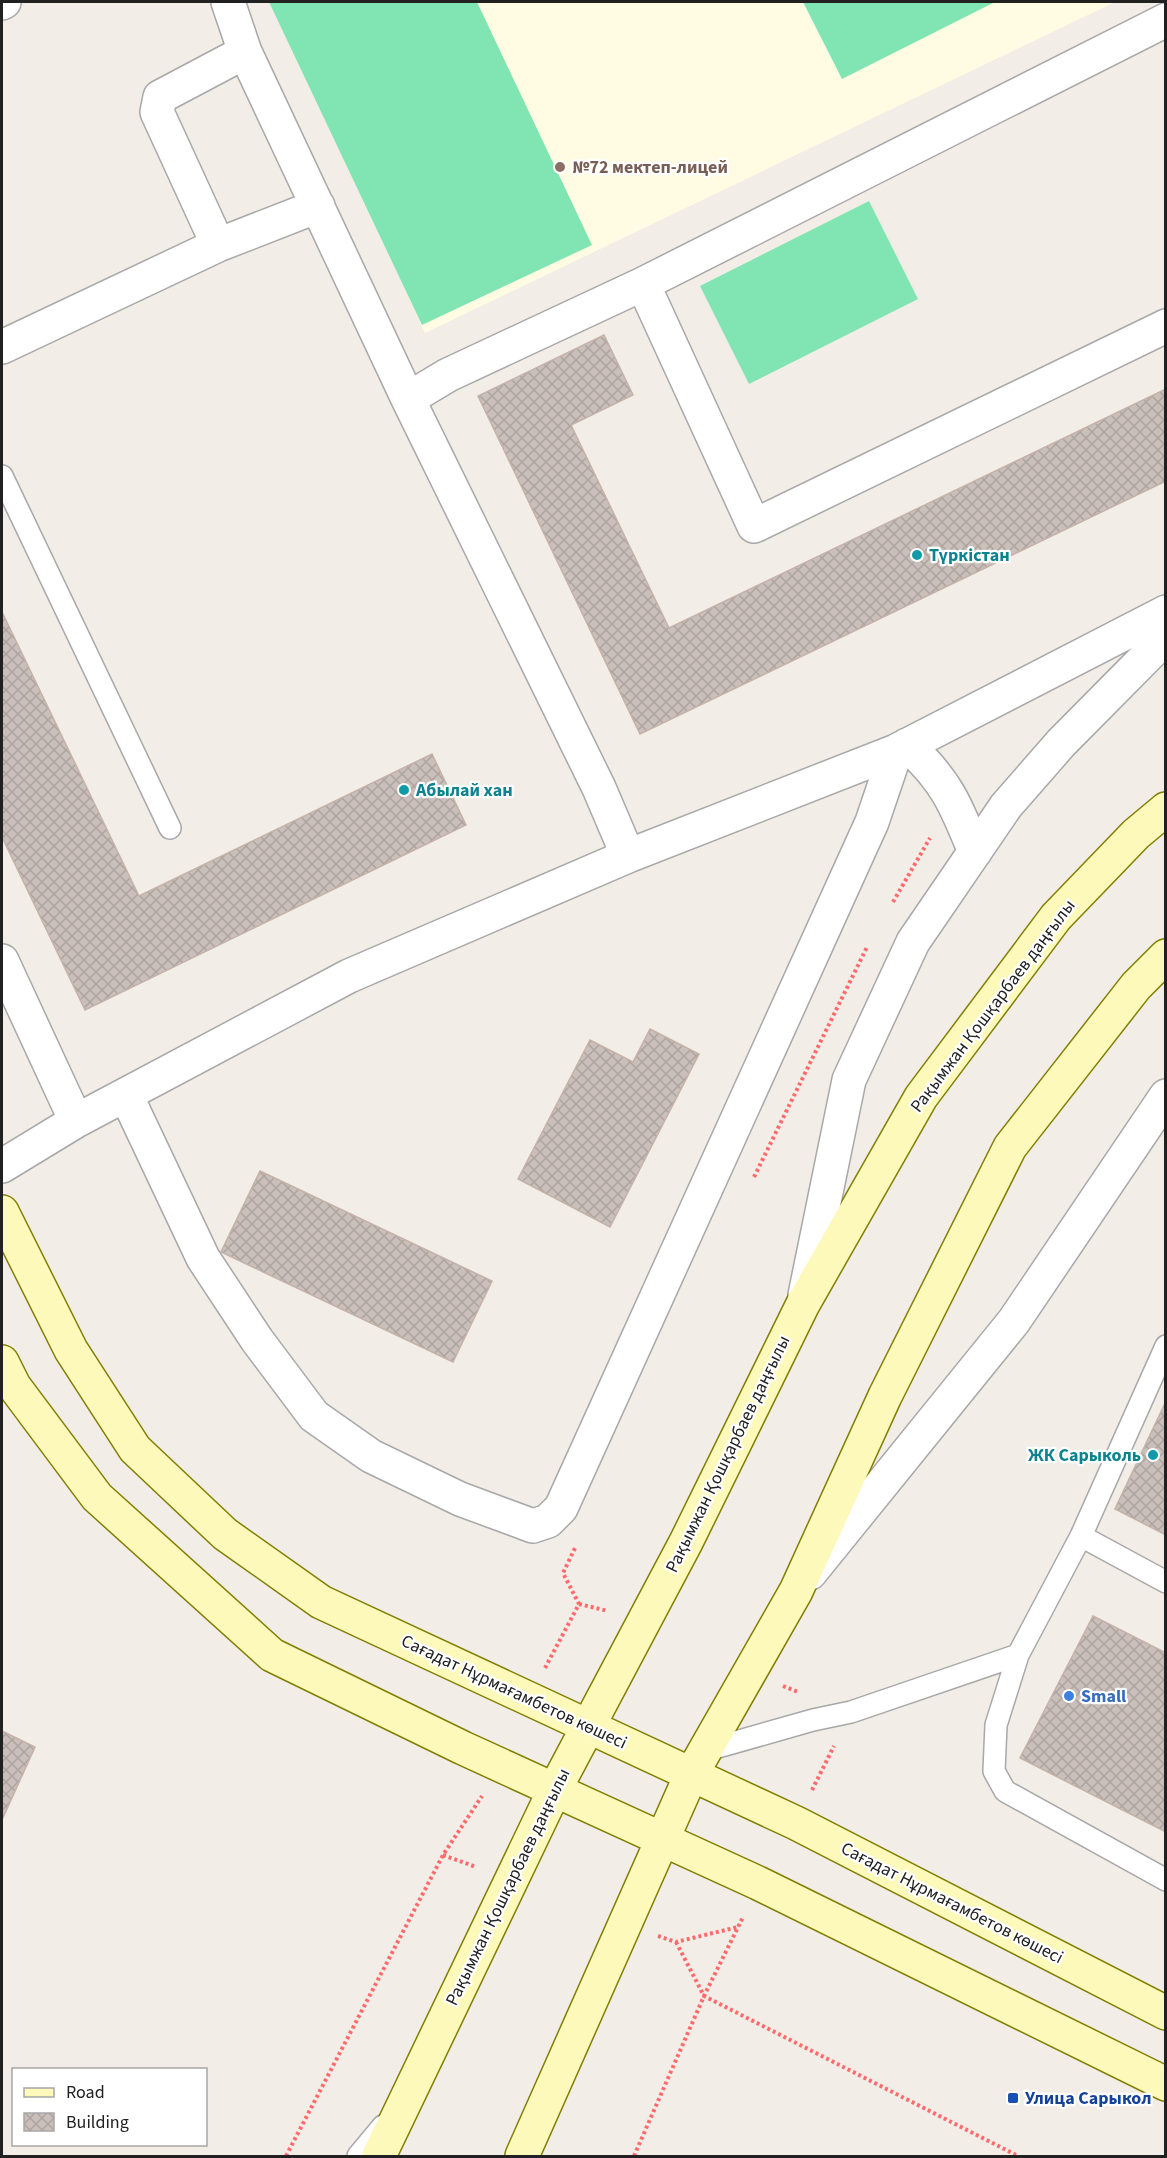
<svg xmlns="http://www.w3.org/2000/svg" width="1167" height="2158" font-family="'Source Sans 3',sans-serif">
  <style>
    .education { fill: #fffce3 }
    .pitch { fill: #81e5b3 }
    .building { fill: url(#building-cross-hatch); stroke: #c5b2a8; stroke-width: 1.5 }
    .lines { fill: none; stroke-linecap: round; stroke-linejoin: round }
    .lane-casing { stroke: #a8a8a8; stroke-width: 24 }
    .street-casing { stroke: #a8a8a8; stroke-width: 36 }
    .secondary-casing { stroke: #807f00; stroke-width: 36 }
    .path { stroke: #ff6b6d; stroke-width: 4; stroke-dasharray: 3 3; stroke-linecap: butt }
    .lane { stroke: #fff; stroke-width: 21 }
    .street { stroke: #fff; stroke-width: 33 }
    .secondary { stroke: #fdf9ba; stroke-width: 33 }
    .education-dot { fill: #8d6e63; stroke: #fff; stroke-width: 2 }
    .culture-dot { fill: #0f9aa8; stroke: #fff; stroke-width: 2 }
    .shop-dot { fill: #3f7fe0; stroke: #fff; stroke-width: 2 }
    .transit-dot { fill: #1a4fb4; stroke: #fff; stroke-width: 2 }
    .labels { text-anchor: middle; dominant-baseline: central; stroke-width: 4.5; stroke-linejoin: round; paint-order: stroke }
    .education-label { font-size: 18px; font-weight: bold; fill: #785e54; stroke: #fff; text-anchor: start }
    .culture-label { font-size: 18px; font-weight: bold; fill: #0d838f; stroke: #fff; text-anchor: start }
    .street-label { font-size: 18px; fill: #212121; stroke: #fff }
    .shop-label { font-size: 18px; font-weight: bold; fill: #366cbe; stroke: #fff; text-anchor: start }
    .transit-label { font-size: 18px; font-weight: bold; fill: #164399; stroke: #fff; text-anchor: start }
  </style>
  <defs>
    <pattern id="building-cross-hatch" width="8" height="8" patternUnits="userSpaceOnUse" patternTransform="scale(1.5)"><rect width="8" height="8" fill="#cabfba"/><path d="M0 0l8 8M0 8l8-8" fill="none" stroke="#ada4a0"/></pattern>
  </defs>
  <rect width="100%" height="100%" fill="#f2ede7"/>
  <path class="education" d="M274 2H1115L425 333Z"/>
  <path class="pitch" d="M269 2H477L592 245 422 325Z
    M803 2H995L842 79Z
    M869 201 918 299 749 384 700 286Z"/>
  <path class="building" d="M604 335 633 395 571 425 669 628 1166 389V481L640 734 478 396Z
    M2 612 139 896 432 754 466 825 85 1010 2 837Z
    M650 1029 699 1054 610 1227 518 1179 590 1040 633 1062Z
    M260 1171 492 1281 453 1362 221 1252Z
    M1166 1401V1535L1115 1509Z
    M1093 1616 1166 1653V1832L1020 1758Z
    M2 1731 35 1747 2 1820Z"/>
  <g class="lines">
    <g class="lane-casing">
      <path id="lane" d="M2 476 170 828
        M1166 1346 1081 1536 1018 1655 996 1725 994 1771 1005 1791 1166 1880
        M1081 1536 1166 1582
        M704 1751 813 1720 851 1712 1018 1655
        M358 2156 383 2126"/>
    </g>
    <g class="street-casing">
      <path id="street" d="M228 2 245 52 408 399
        M2 3 4 2
        M1166 20 643 284 448 375 408 399 599 788 628 856 896 751 1166 612
        M218 245 157 112 160 97 245 52
        M643 284 754 526 1166 326
        M2 347 218 245 318 206
        M907 745C946 780 956 805 975 852
        M2 961 76 1121
        M126 1095 203 1258 257 1340 314 1416 371 1456 460 1499 533 1526 548 1521 561 1508 872 822 896 751
        M2 1166 76 1121 349 976 628 856
        M805 1295 849 1080 913 942 1006 806 1061 743 1166 637
        M810 1573 1014 1321 1166 1096"/>
    </g>
    <g class="secondary-casing">
      <path id="secondary" d="M2 1212 71 1350 135 1449 225 1534 321 1602 796 1823 1166 2013
        M2 1362 14 1386 97 1497 272 1655 463 1748 758 1883 1166 2084
        M379 2156 555 1789 686 1542 803 1304 921 1097 1056 917 1136 834 1166 809
        M522 2156 691 1775 796 1591 885 1396 1010 1147 1136 986 1166 956"/>
    </g>
    <path class="path" d="M893 902 930 838
      M754 1177 867 947
      M579 1604 608 1611
      M545 1668 579 1604 563 1573 576 1546
      M783 1686 798 1692
      M812 1790 834 1746
      M443 1855 476 1867
      M658 1936 676 1942 738 1927
      M676 1942 704 1996 1018 2156
      M286 2156 443 1855 482 1796
      M634 2156 704 1996 743 1917"/>
    <use href="#lane" class="lane"/>
    <use href="#street" class="street"/>
    <use href="#secondary" class="secondary"/>
  </g>
  <circle class="education-dot" cx="560" cy="167" r="6"/>
  <g class="culture-dot">
    <circle cx="917" cy="555" r="6"/>
    <circle cx="404" cy="790" r="6"/>
    <circle cx="1153" cy="1455" r="6"/>
  </g>
  <circle class="shop-dot" cx="1069" cy="1696" r="6"/>
  <rect class="transit-dot" x="1007" y="2092" width="12" height="12" rx="3"/>
  <g class="labels">
    <g class="education-label">
      <text x="572" y="167">№72 мектеп-лицей</text>
    </g>
    <g class="culture-label">
      <text x="929" y="555">Түркістан</text>
      <text x="416" y="790">Абылай хан</text>
      <text x="1141" y="1455" text-anchor="end">ЖК Сарыколь</text>
    </g>
    <g class="street-label">
      <text transform="translate(993 1006) rotate(-53)">Рақымжан Қошқарбаев даңғылы</text>
      <text transform="translate(728 1454) rotate(-64)">Рақымжан Қошқарбаев даңғылы</text>
      <text transform="translate(514 1692) rotate(25)">Сағадат Нұрмағамбетов көшесі</text>
      <text transform="translate(508 1887) rotate(-64)">Рақымжан Қошқарбаев даңғылы</text>
      <text transform="translate(952 1903) rotate(27)">Сағадат Нұрмағамбетов көшесі</text>
    </g>
    <g class="shop-label">
      <text x="1081" y="1696">Small</text>
    </g>
    <g class="transit-label">
      <text x="1025" y="2098">Улица Сарыкол</text>
    </g>
  </g>
  <rect width="1167" height="2158" fill="none" stroke="#212121" stroke-width="6"/>
  <rect x="12" y="2068" width="195" height="78" fill="#ffffff" stroke="#a6a6a6" stroke-width="1.5"/>
  <rect x="24" y="2088" width="30" height="9" fill="#fdf9ba" stroke="#a6a6a6" stroke-width="1.5"/>
  <text x="66" y="2098" font-size="18" fill="#212121">Road</text>
  <rect x="24" y="2113" width="30" height="18" fill="url(#building-cross-hatch)" stroke="#a6a6a6" stroke-width="1.5"/>
  <text x="66" y="2128" font-size="18" fill="#212121">Building</text>
</svg>
